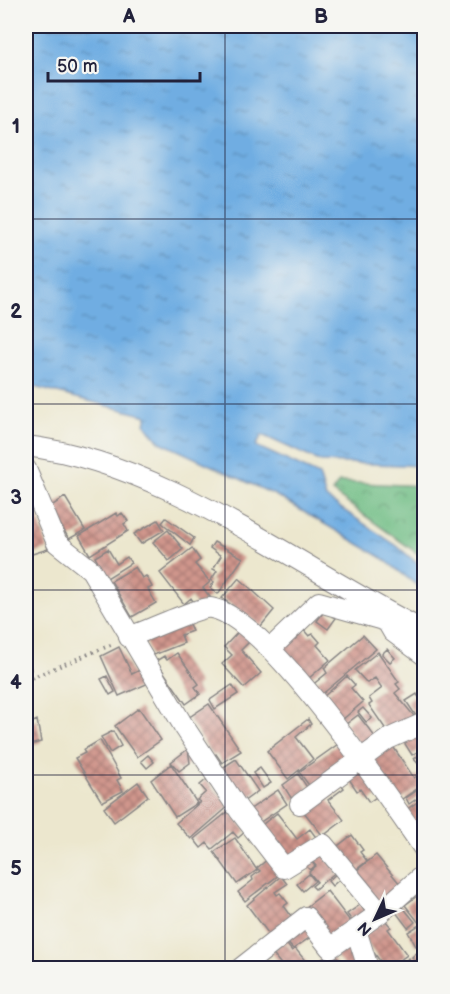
<svg xmlns="http://www.w3.org/2000/svg" width="450" height="994" font-family="'Balsamiq Sans',sans-serif">
  <style>
    .forest { fill: url(#forest-crowns); stroke: #4a7060; stroke-width: 1.5 }
    .water { fill: url(#water-ripples); stroke: #48688e; stroke-width: 1.5 }
    .building { fill: url(#building-cross-hatch) }
    .lines { fill: none; stroke-linecap: round; stroke-linejoin: round }
    .minor-casing { stroke: #878484; stroke-width: 22 }
    .path { stroke: #878484; stroke-width: 4; stroke-dasharray: 1.5 4.5; stroke-linecap: butt }
    .minor { stroke: #fff; stroke-width: 20 }
    .grid { fill: none; stroke: #22223b; stroke-width: 1.5; stroke-opacity: 0.55 }
    .neatline { fill: none; stroke: #22223b; stroke-width: 2 }
    .grid-label { font-size: 20px; text-anchor: middle; font-weight: bold; fill: #22223b }
  </style>
  <defs>
    <pattern id="forest-crowns" width="20" height="18" patternUnits="userSpaceOnUse" patternTransform="scale(1.5)"><rect width="20" height="18" fill="#72be86"/><path d="M2 6a3 3 0 1 1 6 0M12 15a3 3 0 1 1 6 0" fill="none" stroke="#5d9a6f"/></pattern>
    <pattern id="water-ripples" width="26" height="14" patternUnits="userSpaceOnUse" patternTransform="scale(1.5)"><rect width="26" height="14" fill="#6fade2"/><path d="M2 4q2-2 4 0t4 0M15 11q2-2 4 0t4 0" fill="none" stroke="#5b8cb8"/></pattern>
    <pattern id="building-cross-hatch" width="8" height="8" patternUnits="userSpaceOnUse" patternTransform="scale(1.5)"><rect width="8" height="8" fill="#d0968c"/><path d="M0 0l8 8M0 8l8-8" fill="none" stroke="#a87a74"/></pattern>
  </defs>
  <rect width="100%" height="100%" fill="#f6f6f2"/>
  <filter id="ink" filterUnits="userSpaceOnUse"><feTurbulence type="fractalNoise" baseFrequency=".0167" numOctaves="2"/><feDisplacementMap in="SourceGraphic" scale="12" xChannelSelector="R" yChannelSelector="G"/><feConvolveMatrix kernelMatrix="1 2 1 2 8 2 1 2 1" color-interpolation-filters="sRGB"/></filter>
  <filter id="wash" filterUnits="userSpaceOnUse"><feTurbulence type="fractalNoise" baseFrequency=".008" numOctaves="4" result="noise"/><feDisplacementMap in="SourceGraphic" scale="24" xChannelSelector="R" yChannelSelector="G"/><feGaussianBlur stdDeviation="1.35" result="paint"/><feColorMatrix in="noise" values="0 0 0 0 0 0 0 0 0 0 0 0 0 0 0 0 0 1.4 0 .05"/><feComposite in="paint" operator="in"/></filter>
  <g filter="url(#wash)">
    <rect width="100%" height="100%" fill="#ece7ce"/>
    <path class="forest" d="M339 482 424 486V558L332 492Z"/>
    <path class="water" d="M26 26H424V466L321 462 262 435 256 446 319 475 326 498 397 546 424 569V591L381 557 275 495 160 442 145 424 147 416 26 385Z"/>
    <g id="blocks">
      <path class="building" d="M29 490 48 549 26 556V491Z
        M65 497 85 530 69 539 50 507Z
        M116 513 118 516 122 513 128 521 124 524 128 531 90 555 79 536Z
        M166 518 194 538 190 545 162 523Z
        M158 520 164 530 141 544 134 534Z
        M168 530 183 549 169 561 153 542Z
        M214 542 243 558 218 594 210 588 214 582 211 580 217 571 213 569 221 556 210 548Z
        M192 548 200 560 195 564 210 582 203 588 210 597 197 607 191 598 184 604 160 573Z
        M108 549 117 564 127 557 131 563 107 578 95 557Z
        M135 567 142 578 146 576 152 587 148 589 156 603 132 617 111 581Z
        M239 578 274 610 261 626 222 598Z
        M325 610 336 618 328 629 317 621Z
        M189 624 192 631 181 635 184 643 151 656 145 641Z
        M301 627 309 636 313 634 320 642 317 645 330 660 308 679 280 646Z
        M240 630 251 640 241 650 261 673 244 688 222 664 232 655 224 647Z
        M363 635 376 649 320 696 311 686 327 673 324 668Z
        M119 647 132 674 142 669 149 683 119 696 101 656Z
        M27 648 31 670 26 671V649Z
        M387 649 395 658 390 662 382 654Z
        M378 652 399 682 396 684 400 689 395 693 414 716 389 734 369 705 372 703 369 698 382 688 375 678 367 683 355 670Z
        M177 653 199 684 195 687 200 694 186 704 156 661 164 656 167 660Z
        M107 676 115 692 110 695 101 679Z
        M347 676 355 685 351 688 363 702 342 720 322 698Z
        M232 685 238 694 215 709 210 700Z
        M417 694 424 706V714L418 719 406 701Z
        M209 704 241 751 222 763 216 754 213 756 188 718Z
        M139 708 161 740 137 757 115 726Z
        M363 708 372 718 366 722 358 712Z
        M358 715 376 738 363 748 345 725Z
        M26 719 29 724 37 720 41 742 26 746Z
        M308 719 311 724 296 737 313 759 288 779 267 751Z
        M424 727V748L412 755 402 739Z
        M113 731 121 746 110 753 101 737Z
        M100 740 121 778 117 780 123 791 102 802 75 758 85 753 83 750Z
        M341 742 352 759 311 788 299 772Z
        M392 745 414 778 418 775 424 784 399 801 371 759Z
        M188 749 190 763 179 771 171 762Z
        M424 751V764L421 767 414 759Z
        M148 755 154 762 147 768 141 761Z
        M236 759 258 791 240 804 219 770Z
        M171 764 197 803 175 817 151 780Z
        M360 767 379 795 369 802 360 789 357 791 347 776Z
        M260 768 271 783 263 788 253 773Z
        M298 774 309 790 293 801 283 785Z
        M206 780 229 806 191 839 176 823 200 802 197 800 206 792 200 785Z
        M339 781 344 788 328 800 344 820 323 836 304 812Z
        M138 782 148 796 114 822 104 808Z
        M278 790 287 804 256 825 246 812Z
        M418 790 422 795 409 804 406 798Z
        M419 801 421 803 424 801V837L406 810Z
        M230 810 246 831 238 838 233 832 212 849 207 843 201 848 194 839Z
        M277 813 297 839 310 829 318 840 286 863 258 828Z
        M352 835 363 850 360 852 367 861 352 873 334 849Z
        M235 838 257 870 237 884 214 852Z
        M321 851 337 871 315 889 312 886 317 882 309 872 316 866 311 860Z
        M376 855 405 890 382 909 352 874Z
        M268 859 280 874 245 901 238 892 253 880 252 877 260 871 257 868Z
        M310 860 315 866 310 870 304 864Z
        M337 873 341 878 332 886 328 881Z
        M309 874 315 881 303 891 297 884Z
        M281 876 287 884 275 892 277 895 280 893 288 903 284 906 294 920 271 937 247 905Z
        M327 891 353 925 331 941 305 908Z
        M420 894 424 899V929L405 905Z
        M360 905 369 917 356 926 347 914Z
        M402 906 415 922 408 928 395 911Z
        M385 920 391 927 388 929 407 955 389 968H385L362 936Z
        M419 925 424 934V941L416 946 408 932Z
        M305 926 312 936 293 949 285 940Z
        M352 940 358 948 352 951 362 966 345 968 334 953Z
        M284 941 292 951 295 948 311 968H284L271 952Z
        M424 946V968H423L412 957Z
        M329 954 336 964 330 968H315L313 966Z
        M409 958 414 968H404L401 963Z"/>
    </g>
  </g>
  <g filter="url(#ink)">
    <use href="#blocks" fill-opacity="0" stroke="#878484" stroke-width="1.5"/>
    <g class="lines">
      <g class="minor-casing">
        <path id="minor" d="M26 446C165 462 301 569 424 631
          M26 469 57 543 91 570 183 725 239 810 284 868 323 844 380 913 424 874
          M381 611 393 632 424 655
          M129 637C144 632 200 606 211 608 267 617 389 798 424 849
          M270 649 319 602 386 621
          M300 804 388 739 424 723
          M356 930 368 968
          M241 968 306 917 330 948 380 913"/>
      </g>
      <path class="path" d="M26 680 113 644"/>
      <use href="#minor" class="minor"/>
    </g>
  </g>
  <path class="grid" d="M225 26V968M26 219H424M26 404H424M26 590H424M26 775H424"/>
  <rect width="450" height="994" fill="none" stroke="#f6f6f2" stroke-width="66"/>
  <g transform="translate(375 919) rotate(226)" stroke="#f6f6f2" stroke-width="4.5" paint-order="stroke">
  <path d="M0-4.5L10 22L0 15L-10 22Z" fill="#22223b"/>
  <text y="-9" font-size="16" font-weight="bold" text-anchor="middle" fill="#22223b">N</text>
  </g>
  <path d="M48 72v9h152v-9" fill="none" stroke="#22223b" stroke-width="3"/>
  <text x="57" y="72" font-size="18" fill="#22223b" stroke="#f6f6f2" stroke-width="4.5" paint-order="stroke">50 m</text>
  <rect x="33" y="33" width="384" height="928" class="neatline"/>
  <g class="grid-label">
    <text x="129" y="23">A</text>
    <text x="321" y="23">B</text>
    <text x="16" y="133">1</text>
    <text x="16" y="318">2</text>
    <text x="16" y="504">3</text>
    <text x="16" y="689">4</text>
    <text x="16" y="875">5</text>
  </g>
</svg>
